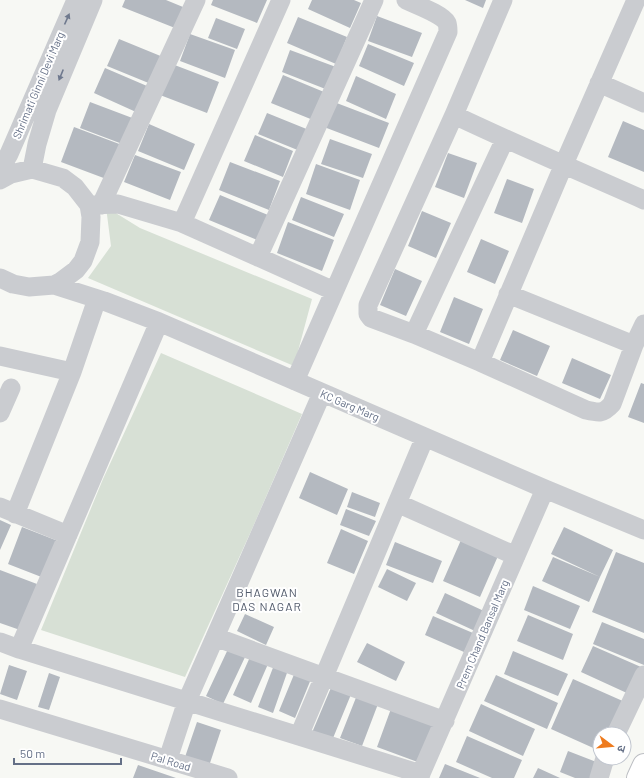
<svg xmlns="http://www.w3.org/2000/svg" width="644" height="778" font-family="Barlow,'Noto Sans Devanagari',sans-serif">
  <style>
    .green { fill: #d7e0d5 }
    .building { fill: #b4b9c0 }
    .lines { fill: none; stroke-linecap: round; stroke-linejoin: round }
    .major-casing { stroke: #bcbec3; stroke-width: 24 }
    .minor { stroke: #caccd0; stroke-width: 19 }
    .major { stroke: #fff; stroke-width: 22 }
    .oneway { fill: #6f798e }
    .labels { text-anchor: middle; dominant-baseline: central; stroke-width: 4; stroke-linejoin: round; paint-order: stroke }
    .street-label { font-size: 11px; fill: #657087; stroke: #fff }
    .neighbourhood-label { font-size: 12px; letter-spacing: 1px; fill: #535c6c; stroke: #fff }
  </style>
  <rect width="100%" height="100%" fill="#f7f8f4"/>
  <path class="green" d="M106 207 140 228 312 299 294 366 88 278 111 246Z
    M161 353 302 414 252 529 185 677 41 630 103 479Z"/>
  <path class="building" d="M125 0H166L183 7 175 28 122 7Z
    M213 0H267L257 23 211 5Z
    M312 0H354L361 3 350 28 308 9Z
    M465 0H486L483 8Z
    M377 16 422 33 412 57 368 41Z
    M298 17 347 37 336 64 287 43Z
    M216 18 245 29 237 49 208 38Z
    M190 34 235 50 225 78 180 61Z
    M119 39 163 57 151 84 107 66Z
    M368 44 414 63 404 86 359 66Z
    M290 50 336 67 328 90 282 72Z
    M172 64 219 82 207 113 160 95Z
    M105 68 147 86 136 112 94 93Z
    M283 75 324 92 313 120 271 103Z
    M356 76 396 94 386 119 346 101Z
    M90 102 135 119 125 145 80 128Z
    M334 102 389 123 379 148 324 127Z
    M267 113 309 130 300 151 258 134Z
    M623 121 644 130V172L608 157Z
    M149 124 195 144 184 170 138 151Z
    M74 127 122 145 109 180 61 162Z
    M255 135 293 151 283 177 244 161Z
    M330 139 372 154 363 178 321 164Z
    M448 153 477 163 464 198 435 187Z
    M135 155 181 172 170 200 124 182Z
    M230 162 280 181 269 210 219 190Z
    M316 164 360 180 350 210 306 194Z
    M507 179 534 189 522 223 494 213Z
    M220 195 268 215 257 240 209 220Z
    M301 197 344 214 334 237 292 220Z
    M422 211 451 223 436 258 408 246Z
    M288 222 334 240 322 271 277 253Z
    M481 239 509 251 495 284 467 272Z
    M395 269 422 281 406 316 380 305Z
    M454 297 483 309 469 344 440 332Z
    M513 330 550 346 537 376 500 360Z
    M572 358 611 375 600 399 562 383Z
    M641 383 644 384V423L628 417Z
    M310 472 348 489 337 515 299 498Z
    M352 492 380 503 375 517 347 507Z
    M346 509 376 521 369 536 340 525Z
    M0 520 11 525 0 550Z
    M22 527 58 541 44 578 8 564Z
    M564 527 613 550 600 577 551 554Z
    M341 529 368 541 354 574 327 563Z
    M461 540 498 556 480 597 443 581Z
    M395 542 442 561 433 583 386 565Z
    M616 552 644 563V633L592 612Z
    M553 557 600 577 589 602 542 581Z
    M387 569 416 583 407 601 378 587Z
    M0 570 37 584 20 630 0 623Z
    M533 586 580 606 570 629 524 610Z
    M445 593 484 611 475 631 436 613Z
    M245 614 274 627 266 645 237 631Z
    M528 615 573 634 563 660 517 641Z
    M433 616 473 633 464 652 425 635Z
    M602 622 644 639V665L593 644Z
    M367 643 405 662 396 681 357 662Z
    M593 646 641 667 629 694 581 672Z
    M229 647 246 655 223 704 206 696Z
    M513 651 568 674 558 696 504 674Z
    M250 657 268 664 251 703 233 695Z
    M9 665 27 671 17 700 0 694Z
    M274 665 288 670 273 713 258 707Z
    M295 672 311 679 295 718 279 711Z
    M49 673 60 677 49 710 38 707Z
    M496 675 558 703 547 729 484 701Z
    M573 679 625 702 611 734H600V751L551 729Z
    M333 683 352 692 331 743 311 735Z
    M357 695 378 704 362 746 340 738Z
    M481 704 535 729 523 756 469 731Z
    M392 706 438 723 423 764 377 747Z
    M197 722 221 730 209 766 185 757Z
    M467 736 522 760 514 778H492L456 762Z
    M568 751 599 763 593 778H575L560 772Z
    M445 764 480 778H439Z
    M138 765 176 778H133Z
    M538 768 560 778H533Z"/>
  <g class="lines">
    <g class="major-casing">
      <path id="major" d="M638 778 644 765"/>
    </g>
    <path class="minor" d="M503 0 454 115C517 145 581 172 644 200
      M599 83 644 103
      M454 115 368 305V314L371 318 414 334 480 362 586 410C599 413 603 414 612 404L634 345 644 324
      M0 169 9 154 76 0
      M32 169 37 144 47 110 93 0
      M0 180 11 174 32 169 63 178 75 187 89 205 91 217 90 242 83 261 76 270 60 282 54 285 29 287 13 284 0 278
      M89 205 118 204 182 223 334 291
      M101 205 196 0
      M182 223 281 0
      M258 257 374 0
      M54 285 104 301 159 322 545 489 644 530
      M508 294 634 345
      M159 322 19 649 421 774
      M414 334 505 139
      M0 356 72 372 97 299
      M480 362 564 164 636 0
      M295 381 448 32C448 29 448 26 447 23 442 14 416 5 406 0
      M0 413 11 388
      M397 503 516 556
      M0 507 68 535
      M15 514 72 372
      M215 637 445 721
      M0 642 19 649
      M0 709 228 778
      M616 734 644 675
      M299 736 425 437
      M168 759 187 701 322 393
      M419 778 545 489
      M599 778 605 758"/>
    <use href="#major" class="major"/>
  </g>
  <defs><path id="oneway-solid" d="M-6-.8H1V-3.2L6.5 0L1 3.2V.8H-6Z"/></defs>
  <g class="oneway">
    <use href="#oneway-solid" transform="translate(67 19) rotate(-66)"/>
    <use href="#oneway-solid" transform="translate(61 75) rotate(112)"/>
  </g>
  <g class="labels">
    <g class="street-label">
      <text transform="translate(38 85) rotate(-67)">Shrimati Ginni Devi Marg</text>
      <text transform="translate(350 405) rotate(23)">KC Garg Marg</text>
      <text transform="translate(482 634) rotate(-67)">Prem Chand Bansal Marg</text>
      <text transform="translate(171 761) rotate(17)">Pal Road</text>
    </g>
    <g class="neighbourhood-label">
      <text x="267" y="592">BHAGWAN<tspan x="267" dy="14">DAS NAGAR</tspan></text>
    </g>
  </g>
  <g transform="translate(612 746) rotate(106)"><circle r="19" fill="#ffffff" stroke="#c1c6cf"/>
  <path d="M0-3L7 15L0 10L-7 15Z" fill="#ee7b1e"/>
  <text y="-6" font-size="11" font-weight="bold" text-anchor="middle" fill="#657087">उ</text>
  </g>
  <path d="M14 758v6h107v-6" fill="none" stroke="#657087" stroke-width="2"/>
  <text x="20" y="758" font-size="12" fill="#657087" stroke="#ffffff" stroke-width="3" paint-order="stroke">50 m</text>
</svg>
